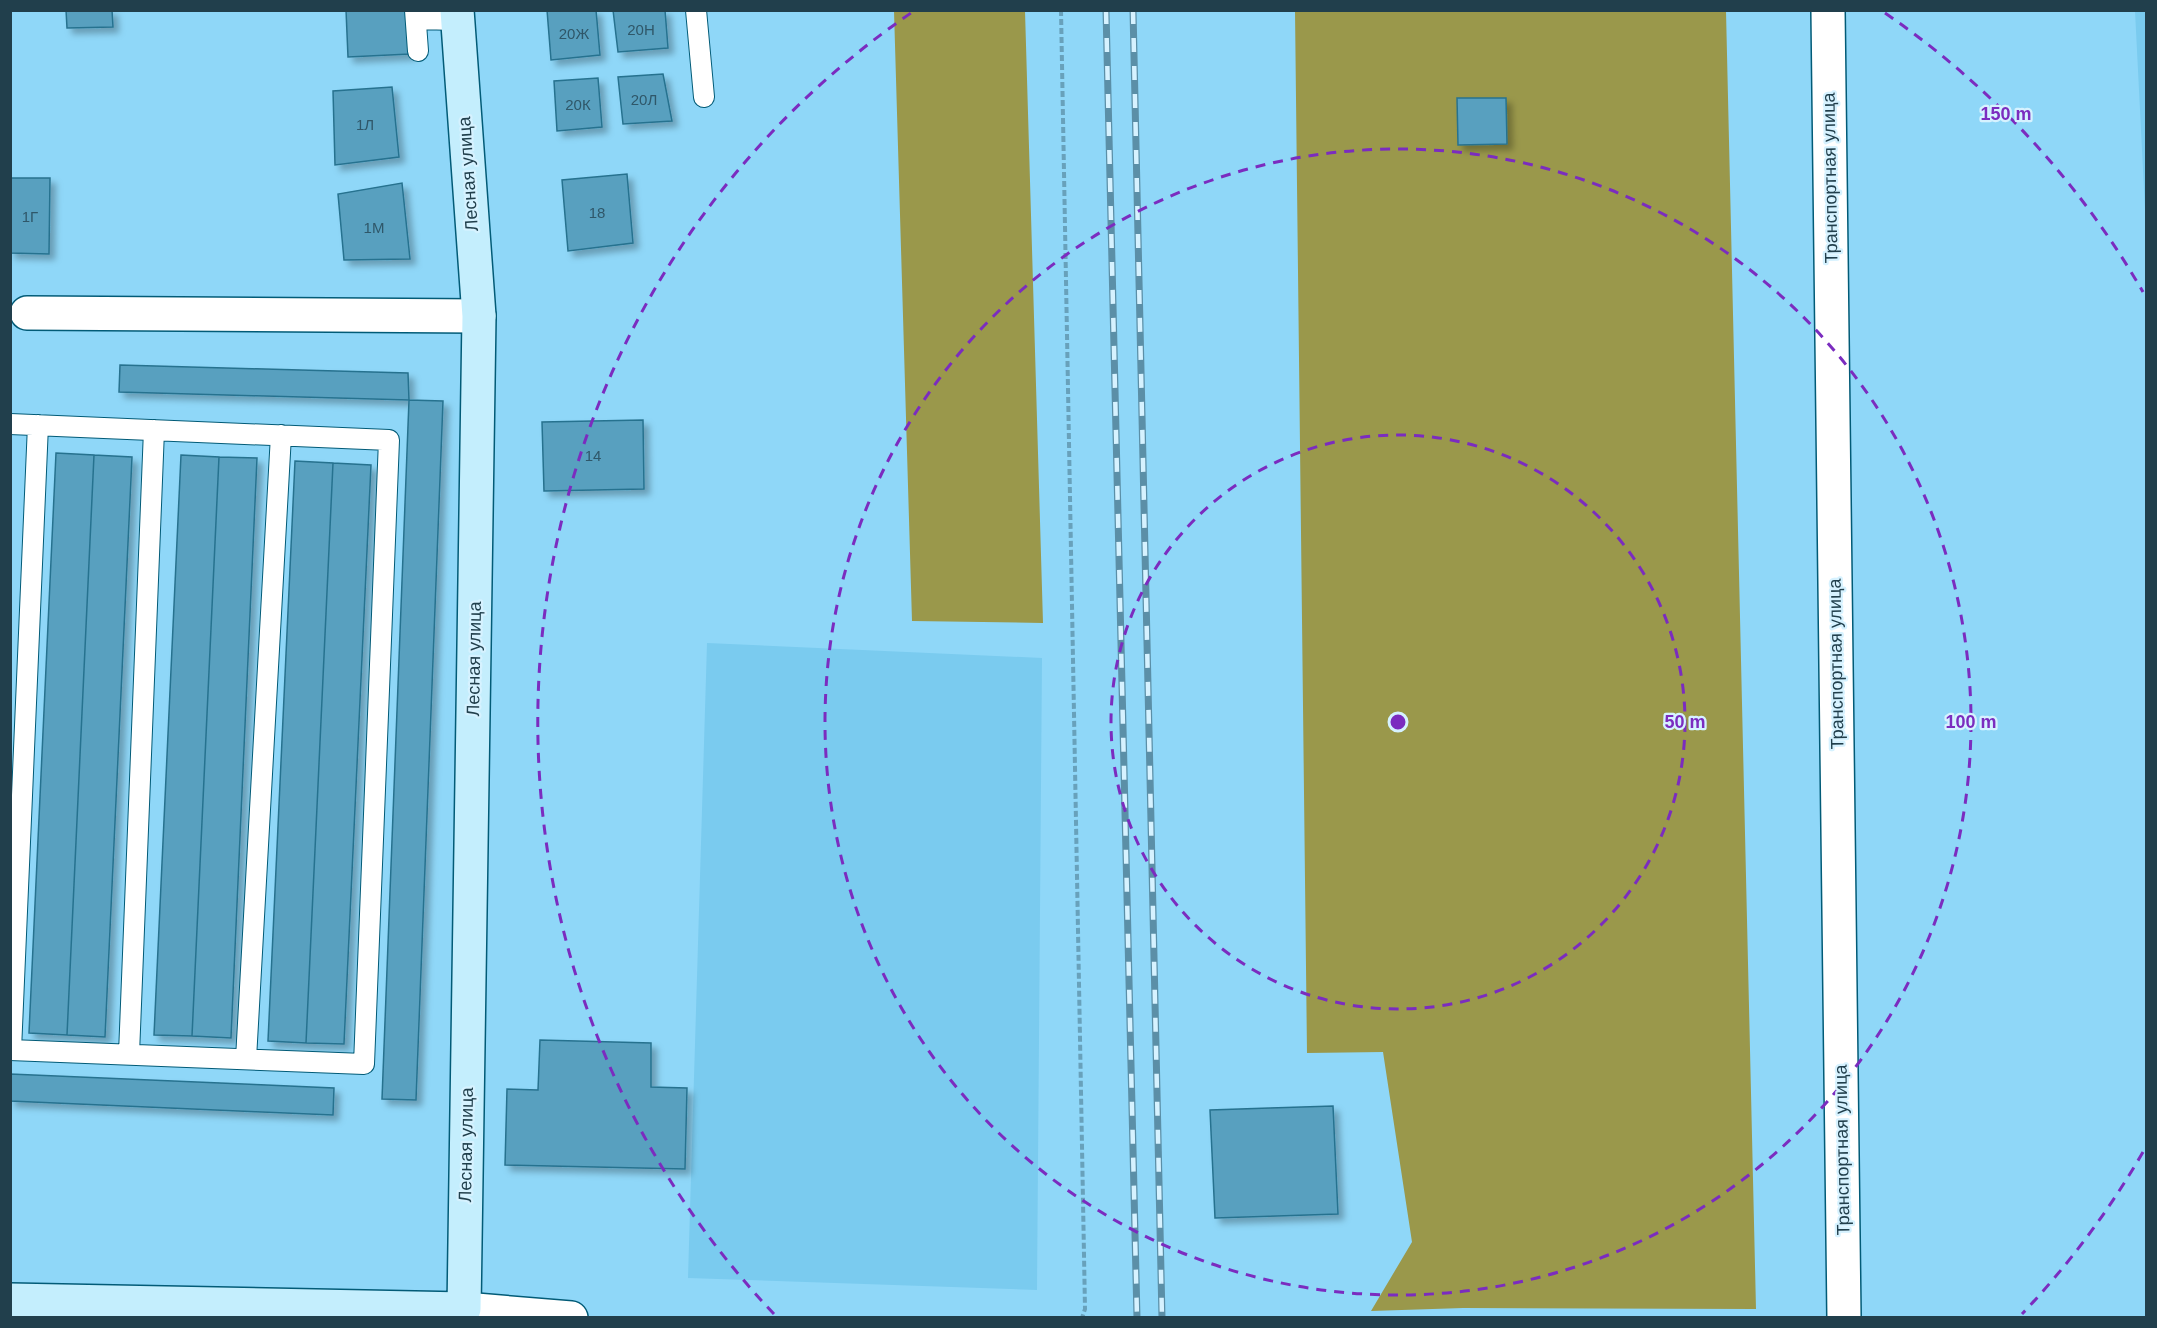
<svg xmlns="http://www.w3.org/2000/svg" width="2157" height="1328" font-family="Helvetica,sans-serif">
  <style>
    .built { fill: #7acbef }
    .forest { fill: #9a984b }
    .building { fill: #58a0bf; stroke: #27728f; stroke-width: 1.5; filter: url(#shadow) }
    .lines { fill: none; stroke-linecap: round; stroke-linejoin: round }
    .lane-casing { stroke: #025b77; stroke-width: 22 }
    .street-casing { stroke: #025b77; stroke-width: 36 }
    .secondary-casing { stroke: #025b77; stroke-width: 36 }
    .path { stroke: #68a1bb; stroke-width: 4; stroke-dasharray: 6 3; stroke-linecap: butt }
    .lane { stroke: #fff; stroke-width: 20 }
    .street { stroke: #fff; stroke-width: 33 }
    .secondary { stroke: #c4eefd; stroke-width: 33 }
    .rail-casing { stroke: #5b8fa7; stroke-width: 7 }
    .rail { stroke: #d6f2ff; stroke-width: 4.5; stroke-dasharray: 14; stroke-linecap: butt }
    .ring { fill: none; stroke: #7b2cbf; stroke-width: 3; stroke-dasharray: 10 8 }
    .labels { text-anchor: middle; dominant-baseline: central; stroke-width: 4.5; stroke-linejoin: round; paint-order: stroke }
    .number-label { font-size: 15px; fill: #2f5769 }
    .street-label { font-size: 18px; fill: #213f4c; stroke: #d6f2ff }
    .centre { fill: #7b2cbf; stroke: #d6f2ff; stroke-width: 3 }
    .ring-label { font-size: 18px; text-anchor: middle; font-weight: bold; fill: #7b2cbf; stroke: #d6f2ff; stroke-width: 4.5; stroke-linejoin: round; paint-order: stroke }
  </style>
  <defs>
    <filter id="shadow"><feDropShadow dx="5.5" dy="5.5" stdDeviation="3" flood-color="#0004"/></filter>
  </defs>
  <rect width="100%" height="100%" fill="#8fd7f8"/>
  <path class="built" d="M2135 11H2146V229Z
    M707 643 1042 658 1037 1290 688 1278Z"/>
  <path class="forest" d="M894 11H1025L1043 623 912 621Z
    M1295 11H1726L1756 1309 1463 1308 1371 1311 1412 1242 1383 1052 1307 1053Z"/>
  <path class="building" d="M66 10H112L113 27 67 28Z
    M346 10H408L410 54 348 57Z
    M547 10H596L600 55 551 60Z
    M613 10H665L668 48 618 52Z
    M663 74 672 121 623 124 618 77Z
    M598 78 602 127 557 131 554 81Z
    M392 87 399 157 335 165 333 91Z
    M1457 98H1506L1507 144 1458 145Z
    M627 174 633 243 568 251 562 180Z
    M10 178H50L49 254 10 253Z
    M402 183 410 259 344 260 338 194Z
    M120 365 408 373 409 400 119 392Z
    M409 400 443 401 416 1100 382 1099Z
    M643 420 644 489 544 491 542 422Z
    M56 453 94 455 67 1035 29 1033Z
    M94 455 132 457 105 1037 67 1035Z
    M181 455 219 457 192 1036 154 1035Z
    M219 457 257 458 231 1038 192 1036Z
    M295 461 333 463 306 1043 268 1041Z
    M333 463 371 465 344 1044 306 1043Z
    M540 1040 651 1043V1087L687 1088 685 1169 505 1165 507 1089 538 1090Z
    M10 1074 334 1088 333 1115 10 1101Z
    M1333 1106 1338 1214 1215 1218 1210 1110Z"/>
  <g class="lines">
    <g class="lane-casing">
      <path id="lane" d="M415 10 418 51
        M696 10 704 97
        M416 19 457 20
        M10 424 389 440 364 1064 10 1050
        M11 1050 38 425
        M129 1054 154 430
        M246 1059 281 435"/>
    </g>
    <g class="street-casing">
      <path id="street" d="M1828 10 1844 1318
        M27 313 479 316
        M464 1309 571 1318"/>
    </g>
    <g class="secondary-casing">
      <path id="secondary" d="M10 1300 464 1309 479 316 457 10"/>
    </g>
    <path class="path" d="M1061 10 1085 1309 1082 1318"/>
    <use href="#lane" class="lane"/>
    <use href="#street" class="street"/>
    <use href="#secondary" class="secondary"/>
    <g class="rail-casing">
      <path id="rail" d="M1106 10 1137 1318
        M1133 10 1162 1318"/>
    </g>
    <use href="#rail" class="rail"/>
  </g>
  <g class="ring">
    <circle cx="1398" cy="722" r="287"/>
    <circle cx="1398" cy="722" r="573"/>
    <path d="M2143 1152A860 860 0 0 1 2022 1314M774 1314A860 860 0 0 1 911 13M1885 13A860 860 0 0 1 2143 292"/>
  </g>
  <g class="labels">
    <g class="number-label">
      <text x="641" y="29">20Н</text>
      <text x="574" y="33">20Ж</text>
      <text x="644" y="99">20Л</text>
      <text x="578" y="104">20К</text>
      <text x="365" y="124">1Л</text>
      <text x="597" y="212">18</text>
      <text x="30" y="216">1Г</text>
      <text x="374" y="227">1М</text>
      <text x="593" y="455">14</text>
    </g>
    <g class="street-label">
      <text transform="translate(468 174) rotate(-94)">Лесная улица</text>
      <text transform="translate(1830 178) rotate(-91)">Транспортная улица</text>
      <text transform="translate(474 659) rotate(-89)">Лесная улица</text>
      <text transform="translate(1836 664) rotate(-91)">Транспортная улица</text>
      <text transform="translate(466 1145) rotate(-89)">Лесная улица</text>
      <text transform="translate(1842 1150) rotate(-91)">Транспортная улица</text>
    </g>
  </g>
  <circle cx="1398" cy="722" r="9" class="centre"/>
  <g class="ring-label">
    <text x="2006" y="120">150 m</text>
    <text x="1685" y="728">50 m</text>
    <text x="1971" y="728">100 m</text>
  </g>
  <rect width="2157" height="1328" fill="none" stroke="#213f4c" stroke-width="24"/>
</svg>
